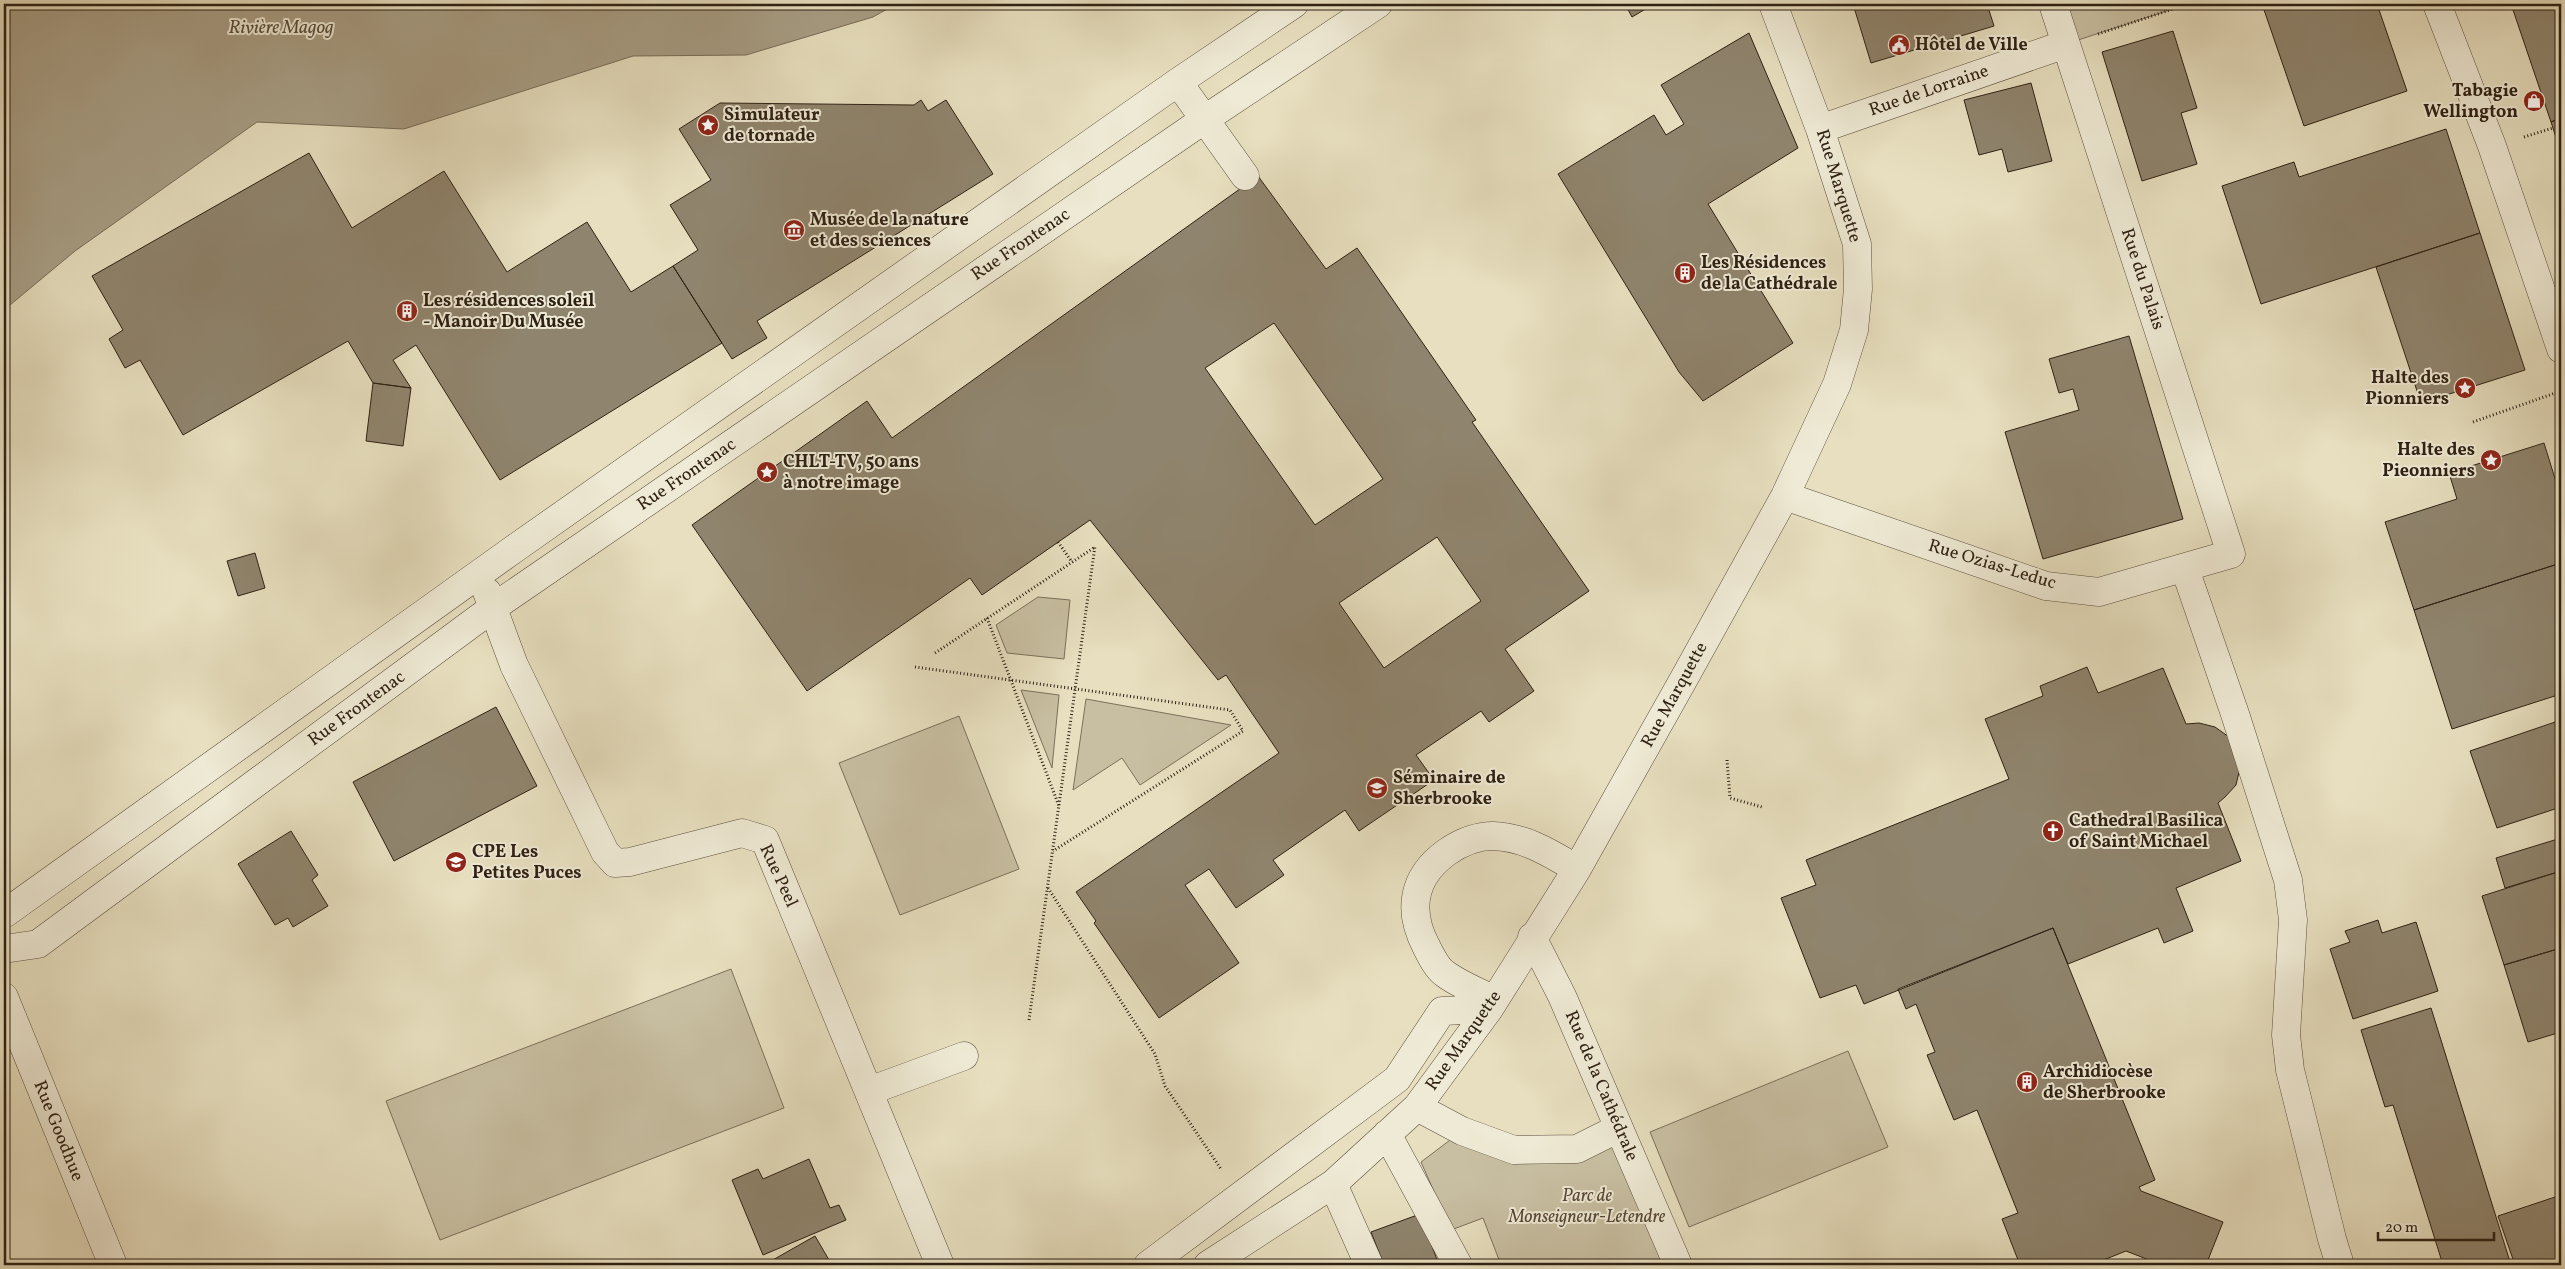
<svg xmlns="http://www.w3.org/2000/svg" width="2565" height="1269" font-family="Vollkorn,serif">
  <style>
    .green { fill: #c8bfa2; stroke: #7c705b }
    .water { fill: #a89e85; stroke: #786c58 }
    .building { fill: #8f846d; stroke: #2f2114; fill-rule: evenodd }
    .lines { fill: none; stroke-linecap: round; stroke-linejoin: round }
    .minor-casing { stroke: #5d503f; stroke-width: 29 }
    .path { stroke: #2f2114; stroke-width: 3; stroke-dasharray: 1 2.5; stroke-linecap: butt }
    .minor { stroke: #efead5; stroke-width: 28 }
    .labels { text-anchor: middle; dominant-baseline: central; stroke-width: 4; stroke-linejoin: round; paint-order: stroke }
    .poi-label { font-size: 18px; font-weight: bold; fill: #2f2114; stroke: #efead5; text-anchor: start }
    .street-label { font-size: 18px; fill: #2f2114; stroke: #efead5 }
    .park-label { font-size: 18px; font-style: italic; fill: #554838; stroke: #efead5 }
    .water-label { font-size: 19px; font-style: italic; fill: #594d3c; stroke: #efead5 }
  </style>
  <rect width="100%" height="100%" fill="#e7dfbf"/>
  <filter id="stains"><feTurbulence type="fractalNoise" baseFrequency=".004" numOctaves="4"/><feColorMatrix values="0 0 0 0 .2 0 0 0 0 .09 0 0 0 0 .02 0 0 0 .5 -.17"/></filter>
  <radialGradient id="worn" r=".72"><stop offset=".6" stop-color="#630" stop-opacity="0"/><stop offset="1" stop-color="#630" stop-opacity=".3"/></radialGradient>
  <path class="green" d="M2053 4H2188L2066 44Z
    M1038 597 1070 600 1064 659 1007 653 996 625Z
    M1021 690 1059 695 1052 768Z
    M1086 699 1231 725 1140 785 1122 758 1073 790Z
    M959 716 1019 869 900 915 839 763Z
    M731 969 784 1108 440 1240 386 1101Z
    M1848 1051 1888 1147 1689 1227 1650 1132Z
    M1619 1128 1673 1265H1501L1483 1218 1451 1230 1421 1162 1462 1131 1514 1150Z"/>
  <path class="water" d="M4 4H896L873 17 746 55 633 56 404 129 257 122 75 251 4 310Z"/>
  <path class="building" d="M1625 4H1654L1632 17Z
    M1853 4H1987L1994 26 1871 63Z
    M2262 4H2377L2407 91 2304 126Z
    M2511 4H2561V118L2551 122Z
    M2173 31 2197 108 2181 113 2197 164 2142 181 2102 52Z
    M1749 33 1798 148 1708 204 1793 343 1703 401 1679 372 1558 174 1654 115 1666 135 1684 124 1661 85Z
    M2031 83 2052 161 2008 172 2002 149 1979 155 1964 100Z
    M921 100 928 111 946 100 993 174 757 321 767 338 732 359 673 266 698 250 670 205 711 180 679 129 720 103 914 105Z
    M2561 118V153L2551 122Z
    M2446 129 2480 233 2261 304 2222 186 2294 162 2299 177Z
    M309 153 352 228 444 171 507 272 587 222 631 292 673 266 722 343 500 480 416 345 393 360 411 388 373 383 348 341 183 435 140 360 125 368 109 339 123 330 92 276Z
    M1258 176 1326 269 1357 248 1476 420 1472 422 1589 591 1505 649 1534 691 1489 722 1481 711 1416 755 1434 780 1359 831 1345 810 1273 860 1284 875 1236 908 1209 869 1185 885 1239 963 1159 1018 1094 923 1096 921 1076 892 1279 753 1226 675 1218 680 1090 520 982 595 970 578 807 691 692 525 867 401 892 438ZM1274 323 1383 479 1315 525 1205 368ZM1437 537 1481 601 1384 668 1339 603Z
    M2480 233 2525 370 2421 403 2376 267Z
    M2129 336 2183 519 2043 559 2005 432 2079 410 2073 389 2059 393 2049 359Z
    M373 383 411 388 403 446 366 441Z
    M2544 443 2561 498V563L2414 610 2385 522 2457 499 2449 473Z
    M255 553 265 588 238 596 227 561Z
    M2561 563V694L2452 729 2414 610Z
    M2087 667 2098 693 2163 668 2186 724 2199 723 2215 727 2229 737 2240 768 2236 785 2225 797 2218 803 2241 861 2176 888 2193 931 2164 943 2158 928 2068 964 2053 928 1864 1004 1856 985 1820 998 1781 898 1816 885 1806 860 2009 779 1985 719 2043 696 2040 686Z
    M496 707 537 786 394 861 353 782Z
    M2561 720V807L2497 828 2470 751Z
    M291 831 318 875 312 880 328 906 293 927 288 918 275 925 238 864Z
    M2561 838V871L2505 888 2496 858Z
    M2561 871V948L2504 965 2482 896Z
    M2378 920 2382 933 2416 922 2438 991 2353 1019 2330 949 2350 942 2345 931Z
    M2053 928 2155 1180 2139 1187 2141 1191 2223 1222 2206 1265H2162L2126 1251 2091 1265H2020L2002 1219 2018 1213 1977 1110 1954 1120 1927 1055 1935 1052 1916 1004 1906 1009 1898 989Z
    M2561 948V1032L2528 1042 2504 965Z
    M2431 1008 2511 1265H2443L2393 1105 2385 1107 2361 1030Z
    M809 1159 830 1208 839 1205 846 1220 763 1255 732 1180 758 1169 763 1179Z
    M2561 1195V1265H2515L2498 1216Z
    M1420 1214 1439 1265H1384L1371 1232Z
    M815 1236 832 1265H764Z"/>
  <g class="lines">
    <g class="minor-casing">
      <path id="minor" d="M2437 4 2492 146 2561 349
        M1178 82 1245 176
        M1820 129 2066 44
        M1785 496 2046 586 2099 592 2231 554 2053 4
        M2185 569 2235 714 2288 880 2293 920 2286 1035 2290 1070 2332 1239 2340 1265
        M487 592 514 665 605 852 615 863 630 862 742 833 765 840 940 1265
        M4 914 514 549 1178 82 1294 4
        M1532 937 1562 996 1678 1265
        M4 949 38 944 494 607 1205 119 1378 4
        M4 997 113 1265
        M1494 1000C1479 992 1458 984 1444 973 1437 968 1431 956 1427 948 1407 911 1412 877 1447 852 1460 843 1477 836 1493 836 1525 837 1550 853 1577 869
        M869 1091 964 1056
        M1417 1107 1462 1131 1514 1150 1577 1149 1619 1128
        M1387 1134 1458 1265
        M1333 1184 1369 1265
        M1148 1265 1397 1079 1442 1011 1489 1009
        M1208 1265 1333 1184 1417 1107 1489 1009 1577 869 1686 675 1785 496 1837 384 1854 330 1858 289 1857 244 1820 129 1773 4"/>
    </g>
    <path class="path" d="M2098 34 2188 4
      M2524 137 2553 128
      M2473 422 2561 391
      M1058 542 1072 562
      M987 618 1059 806
      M935 653 1095 547
      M915 667 1230 710 1243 731 1053 851
      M1727 760 1730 798 1762 807
      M1048 888 1155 1054 1165 1086 1221 1169
      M1029 1020 1095 546"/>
    <use href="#minor" class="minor"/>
  </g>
  <defs>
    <g id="civic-disc" transform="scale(1.125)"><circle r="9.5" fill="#8f2418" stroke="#efead5"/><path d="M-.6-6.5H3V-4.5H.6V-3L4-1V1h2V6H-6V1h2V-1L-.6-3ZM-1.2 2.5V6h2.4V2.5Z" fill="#fff"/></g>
    <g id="shop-disc" transform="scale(1.125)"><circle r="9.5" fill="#8f2418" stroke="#efead5"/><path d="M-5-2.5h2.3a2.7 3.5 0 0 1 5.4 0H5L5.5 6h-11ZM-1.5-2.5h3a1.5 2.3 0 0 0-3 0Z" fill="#fff"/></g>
    <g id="sight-disc" transform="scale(1.125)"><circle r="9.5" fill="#8f2418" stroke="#efead5"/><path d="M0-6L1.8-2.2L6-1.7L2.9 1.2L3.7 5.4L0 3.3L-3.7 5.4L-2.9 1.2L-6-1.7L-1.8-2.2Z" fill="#fff"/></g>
    <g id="museum-disc" transform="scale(1.125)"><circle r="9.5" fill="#8f2418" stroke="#efead5"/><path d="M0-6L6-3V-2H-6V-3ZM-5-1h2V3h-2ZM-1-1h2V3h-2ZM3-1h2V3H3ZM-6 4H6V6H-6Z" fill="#fff"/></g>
    <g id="building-disc" transform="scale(1.125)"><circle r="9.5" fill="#8f2418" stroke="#efead5"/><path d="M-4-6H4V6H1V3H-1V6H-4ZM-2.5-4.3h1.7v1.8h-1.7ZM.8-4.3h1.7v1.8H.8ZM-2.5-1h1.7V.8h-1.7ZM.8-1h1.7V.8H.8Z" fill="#fff"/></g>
    <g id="university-disc" transform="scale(1.125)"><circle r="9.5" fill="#8f2418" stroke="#efead5"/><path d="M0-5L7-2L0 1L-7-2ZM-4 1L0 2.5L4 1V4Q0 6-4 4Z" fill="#fff"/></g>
    <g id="church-disc" transform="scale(1.125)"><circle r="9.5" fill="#8f2418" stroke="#efead5"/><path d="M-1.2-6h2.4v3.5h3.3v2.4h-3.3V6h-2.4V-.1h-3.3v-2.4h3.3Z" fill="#fff"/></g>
    <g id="school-disc" transform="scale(1.125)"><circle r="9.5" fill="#8f2418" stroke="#efead5"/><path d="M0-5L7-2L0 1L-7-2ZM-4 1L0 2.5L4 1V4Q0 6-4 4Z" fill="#fff"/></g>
  </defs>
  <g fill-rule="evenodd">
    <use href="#civic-disc" x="1899" y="45"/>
    <use href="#shop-disc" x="2534" y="101"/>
    <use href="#sight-disc" x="708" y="125"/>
    <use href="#museum-disc" x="794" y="230"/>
    <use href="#building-disc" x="1685" y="273"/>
    <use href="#building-disc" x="407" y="311"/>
    <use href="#sight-disc" x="2465" y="388"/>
    <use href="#sight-disc" x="2491" y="460"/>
    <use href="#sight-disc" x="767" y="472"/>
    <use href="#university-disc" x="1377" y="788"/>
    <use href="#church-disc" x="2053" y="831"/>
    <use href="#school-disc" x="456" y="862"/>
    <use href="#building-disc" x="2027" y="1082"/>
  </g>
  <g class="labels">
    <g class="poi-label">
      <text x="1915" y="45">Hôtel de Ville</text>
      <text x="2518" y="91" text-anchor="end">Tabagie<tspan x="2518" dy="21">Wellington</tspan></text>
      <text x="724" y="115">Simulateur<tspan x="724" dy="21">de tornade</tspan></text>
      <text x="810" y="220">Musée de la nature<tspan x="810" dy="21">et des sciences</tspan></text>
      <text x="1701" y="263">Les Résidences<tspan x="1701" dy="21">de la Cathédrale</tspan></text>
      <text x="423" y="301">Les résidences soleil<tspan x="423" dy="21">- Manoir Du Musée</tspan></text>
      <text x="2449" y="378" text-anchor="end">Halte des<tspan x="2449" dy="21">Pionniers</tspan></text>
      <text x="2475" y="450" text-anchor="end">Halte des<tspan x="2475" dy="21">Pieonniers</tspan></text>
      <text x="783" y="462">CHLT-TV, 50 ans<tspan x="783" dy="21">à notre image</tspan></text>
      <text x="1393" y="778">Séminaire de<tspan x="1393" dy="21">Sherbrooke</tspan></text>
      <text x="2069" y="821">Cathedral Basilica<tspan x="2069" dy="21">of Saint Michael</tspan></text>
      <text x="472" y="852">CPE Les<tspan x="472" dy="21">Petites Puces</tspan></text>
      <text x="2043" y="1072">Archidiocèse<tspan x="2043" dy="21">de Sherbrooke</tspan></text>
    </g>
    <g class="street-label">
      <text transform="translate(1929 91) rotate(-19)">Rue de Lorraine</text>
      <text transform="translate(1838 186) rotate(73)">Rue Marquette</text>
      <text transform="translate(1021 245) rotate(-34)">Rue Frontenac</text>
      <text transform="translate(2142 279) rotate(72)">Rue du Palais</text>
      <text transform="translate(687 475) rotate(-34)">Rue Frontenac</text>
      <text transform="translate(1992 565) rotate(17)">Rue Ozias-Leduc</text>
      <text transform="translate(1675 695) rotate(-61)">Rue Marquette</text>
      <text transform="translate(357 709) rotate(-36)">Rue Frontenac</text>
      <text transform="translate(778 876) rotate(65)">Rue Peel</text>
      <text transform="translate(1464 1041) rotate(-55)">Rue Marquette</text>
      <text transform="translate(1601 1086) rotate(67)">Rue de la Cathédrale</text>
      <text transform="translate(58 1131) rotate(68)">Rue Goodhue</text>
    </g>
    <g class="park-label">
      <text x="1587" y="1196">Parc de<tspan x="1587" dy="21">Monseigneur-Letendre</tspan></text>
    </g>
    <g class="water-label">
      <text x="281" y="28">Rivière Magog</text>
    </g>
  </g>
  <rect width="2565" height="1269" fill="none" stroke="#e7dfbf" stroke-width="20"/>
  <rect x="5" y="5" width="2555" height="1259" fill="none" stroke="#2f2114" stroke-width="2.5"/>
  <rect x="10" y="10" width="2545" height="1249" fill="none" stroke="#2f2114"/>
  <path d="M2378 1232v8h116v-8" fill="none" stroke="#2f2114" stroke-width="2.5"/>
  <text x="2385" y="1232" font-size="15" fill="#2f2114" stroke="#efead5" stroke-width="4" paint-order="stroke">20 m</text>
  <rect width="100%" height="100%" filter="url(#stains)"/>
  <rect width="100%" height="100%" fill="url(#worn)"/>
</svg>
